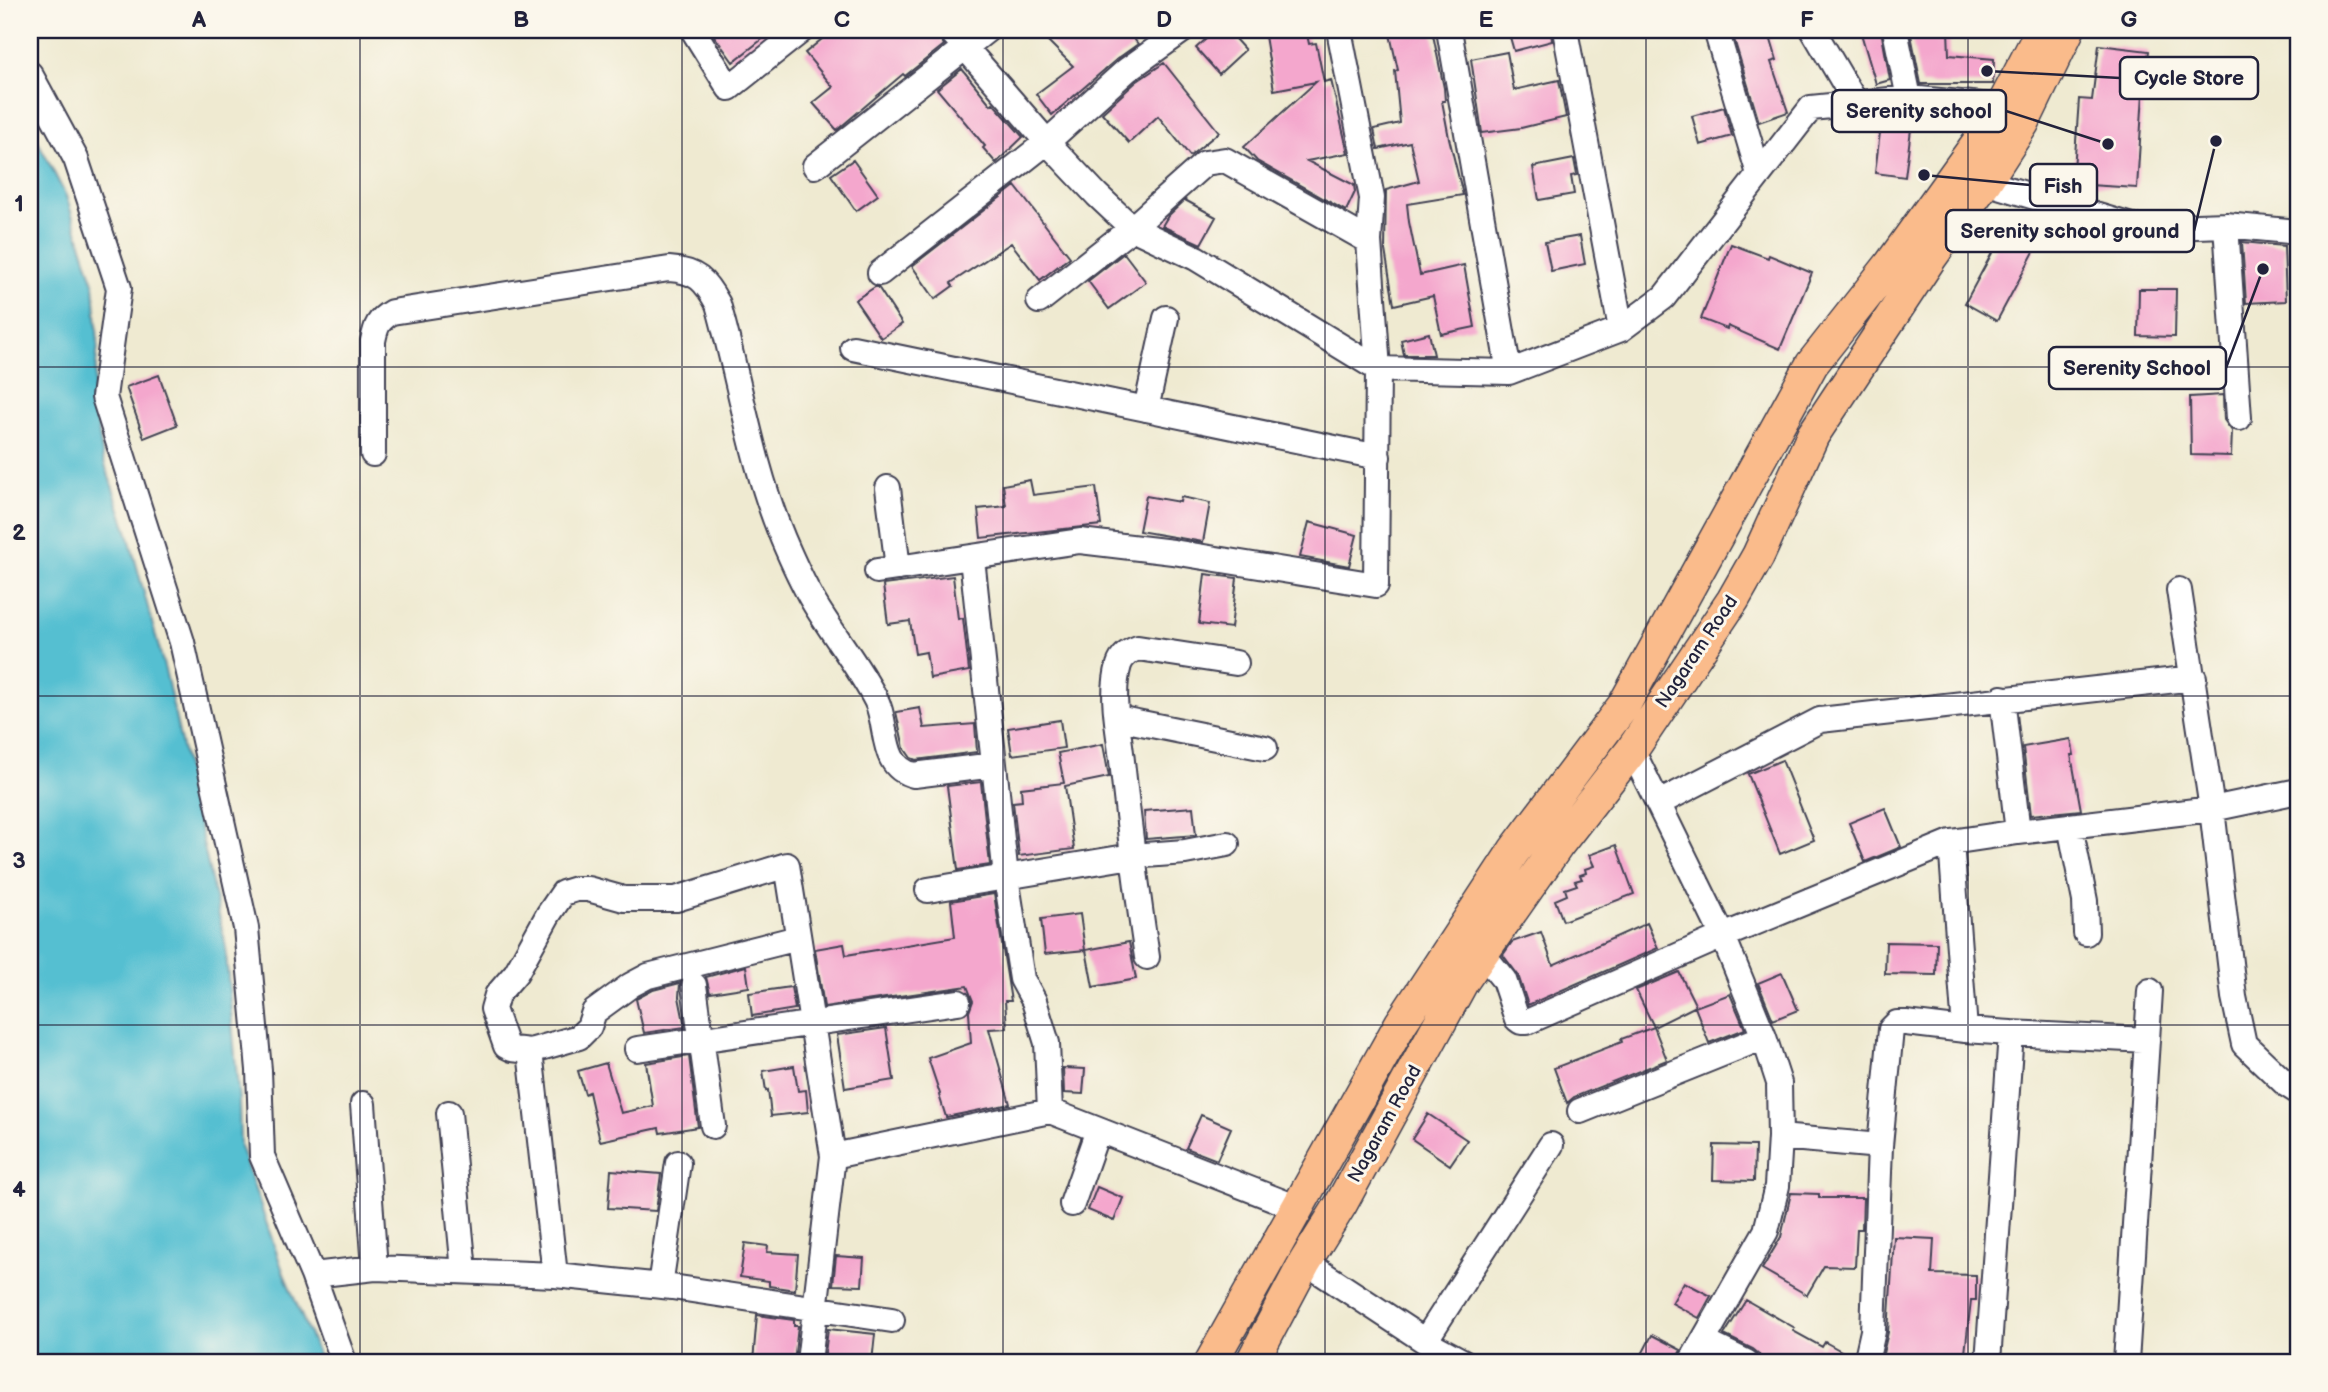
<svg xmlns="http://www.w3.org/2000/svg" width="2328" height="1392" font-family="'Balsamiq Sans',sans-serif">
  <style>
    .water { fill: #55bfd1; stroke: #3c7086; stroke-width: 2 }
    .building { fill: #f4a7cd }
    .lines { fill: none; stroke-linecap: round; stroke-linejoin: round }
    .minor-casing { stroke: #414052; stroke-width: 28 }
    .major-casing { stroke: #414052; stroke-width: 35 }
    .minor { stroke: #fff; stroke-width: 24 }
    .major { stroke: #fabb8b; stroke-width: 32 }
    .grid { fill: none; stroke: #22223b; stroke-width: 2; stroke-opacity: 0.55 }
    .labels { text-anchor: middle; dominant-baseline: central; stroke-width: 6; stroke-linejoin: round; paint-order: stroke }
    .street-label { font-size: 19px; fill: #22223b; stroke: #fbf7ec }
    .leader { fill: none; stroke: #22223b; stroke-width: 2.5 }
    .callout-dot { fill: #22223b; stroke: #fbf7ec; stroke-width: 2.5 }
    .callout { fill: #fbf7ec; stroke: #22223b; stroke-width: 2.5 }
    .callout-label { font-size: 21px; text-anchor: middle; font-weight: bold; fill: #22223b }
    .neatline { fill: none; stroke: #22223b; stroke-width: 2.5 }
    .grid-label { font-size: 23px; text-anchor: middle; font-weight: bold; fill: #22223b }
  </style>
  <rect width="100%" height="100%" fill="#fbf7ec"/>
  <filter id="ink" filterUnits="userSpaceOnUse"><feTurbulence type="fractalNoise" baseFrequency=".0143" numOctaves="2"/><feDisplacementMap in="SourceGraphic" scale="14" xChannelSelector="R" yChannelSelector="G"/><feConvolveMatrix kernelMatrix="1 2 1 2 8 2 1 2 1" color-interpolation-filters="sRGB"/></filter>
  <filter id="wash" filterUnits="userSpaceOnUse"><feTurbulence type="fractalNoise" baseFrequency=".00686" numOctaves="4" result="noise"/><feDisplacementMap in="SourceGraphic" scale="28" xChannelSelector="R" yChannelSelector="G"/><feGaussianBlur stdDeviation="1.57" result="paint"/><feColorMatrix in="noise" values="0 0 0 0 0 0 0 0 0 0 0 0 0 0 0 0 0 1.4 0 .05"/><feComposite in="paint" operator="in"/></filter>
  <g filter="url(#wash)">
    <rect width="100%" height="100%" fill="#efead1"/>
    <path class="water" d="M30 126 66 196 94 284 98 344 93 397 103 459 127 530 166 674 225 943 239 1101 240 1146 284 1274 321 1362H30Z"/>
    <g id="blocks">
      <path class="building" d="M710 30H774L733 62Z
        M833 30H935L944 45 905 76 903 74 837 130 813 103 833 87 805 53Z
        M1037 30H1127L1138 44 1117 59 1052 115 1036 94 1073 66Z
        M1216 30H1227L1245 50 1219 74 1196 48Z
        M1264 30H1306L1309 44 1316 43 1324 82 1331 80 1348 153 1307 161 1354 185 1355 192 1346 211 1257 161 1244 147 1316 82 1274 90Z
        M1389 30H1432L1444 88 1445 101H1442L1449 138 1463 195 1407 204 1409 222 1420 275 1464 265 1475 327 1441 334 1433 296 1394 305 1385 250 1386 190 1419 181 1410 142 1378 149 1374 129 1400 123 1395 71 1398 70Z
        M1508 30H1551L1552 41 1514 51Z
        M1768 30 1777 60 1771 62 1788 112 1759 122 1734 39Z
        M1860 30H1881L1890 80 1876 84Z
        M1910 30H1948L1949 55 1994 59 1993 84H1921Z
        M2099 45 2149 51 2143 93 2137 188 2073 184 2079 99 2092 100Z
        M1507 52 1514 90 1559 80 1566 117 1521 128 1482 133 1471 59Z
        M1164 63 1219 132 1190 156 1158 116 1129 143 1102 113 1136 82Z
        M962 69 991 105 993 103 1023 137 996 163 983 148 985 146 937 89Z
        M1724 107 1732 136 1700 145 1692 116Z
        M1913 113 1905 177 1875 173 1882 116Z
        M1574 159 1577 175 1571 176 1574 194 1539 200 1533 167Z
        M853 160 878 195 856 211 831 175Z
        M1015 186 1070 257 1040 280 1011 243 951 283 953 286 935 299 912 266Z
        M1185 200 1216 217 1201 244 1162 226 1168 216Z
        M2012 216 2044 233 1997 321 1965 303Z
        M1580 236 1585 264 1551 271 1545 242Z
        M2242 242 2284 246 2286 301 2246 303Z
        M1731 244 1768 258 1769 255 1812 273 1780 349 1728 326 1727 329 1701 319Z
        M1124 253 1146 282 1109 309 1088 281Z
        M875 287H878L902 324 881 338 855 300Z
        M2139 289H2176L2175 337 2138 336Z
        M1429 333 1434 355H1404L1401 340Z
        M159 375 177 425 144 438 126 387Z
        M2223 395 2224 420 2232 431 2231 456 2191 455 2190 397Z
        M1030 480 1033 495 1096 487 1101 525 981 538 978 509 1006 506 1003 485Z
        M1146 496 1180 502 1181 497 1210 503 1203 542 1139 531Z
        M1309 522 1357 535 1349 566 1300 557Z
        M1205 574 1237 578 1231 628 1199 624Z
        M953 576 958 619 963 618 969 671 930 678 926 652 915 654 910 621 888 624 883 585Z
        M920 708 924 728 975 724 977 752 916 760 911 758 904 748 896 712Z
        M1060 720 1064 748 1012 755 1008 728Z
        M2071 739 2074 755H2071L2081 810 2031 815 2023 747Z
        M1103 744 1109 777 1065 786 1074 849 1019 856 1013 802 1022 801 1021 788 1064 783 1058 753Z
        M1782 760 1814 840 1780 854 1748 774Z
        M981 782 990 865 958 870 947 786Z
        M1193 807 1196 835 1146 839 1144 811Z
        M1885 808 1901 847 1865 862 1849 823Z
        M1616 845 1634 894 1563 921 1555 900 1567 895 1565 889 1577 885 1575 881 1582 879 1580 875 1586 873 1585 869 1594 866 1589 855Z
        M994 894 1011 1001H1005L1007 1028 989 1029 1010 1104 946 1117 939 1095 940 1094 928 1058 971 1043 969 1012 973 1001 967 986 824 1007 815 949 844 944 846 955 955 937 951 901Z
        M1080 914 1085 950 1045 954 1041 919Z
        M1647 923 1658 948 1528 1005 1518 975 1503 955 1512 942 1541 932 1553 965Z
        M1129 942 1136 979 1093 987 1086 950Z
        M1886 942 1937 943 1936 975 1885 974Z
        M746 966 749 987 710 993 706 977Z
        M1679 972 1696 1006 1654 1027 1636 990Z
        M1782 973 1798 1010 1773 1020 1758 983Z
        M680 983 679 997 685 1027 644 1033 636 999 653 990Z
        M791 987 795 1009 752 1016 749 993Z
        M1730 994 1745 1029 1709 1043 1695 1007Z
        M1654 1027 1667 1060 1574 1097 1567 1103 1554 1068 1622 1042 1621 1039Z
        M886 1028 894 1080 845 1088 837 1035Z
        M689 1056 698 1127 660 1133 659 1128 600 1141 589 1092 585 1094 578 1071 606 1063 621 1113 653 1106 646 1063Z
        M794 1066 798 1091 806 1090 808 1112 771 1116 768 1090 766 1091 763 1071Z
        M1063 1068 1085 1069 1083 1094 1064 1093Z
        M1428 1114 1467 1140 1450 1165 1412 1139Z
        M1201 1115 1231 1128 1217 1160 1186 1148Z
        M1714 1145 1755 1146 1754 1181 1713 1180Z
        M611 1170 661 1174 656 1211 608 1208Z
        M1097 1187 1123 1198 1114 1221 1088 1210Z
        M1791 1193 1819 1194V1198H1863L1862 1229H1857L1855 1267 1824 1266 1807 1295 1762 1269 1781 1237Z
        M1894 1237 1934 1239 1932 1274 1976 1275V1300H1971L1964 1362H1881L1888 1332Z
        M745 1243 768 1246 767 1252 798 1254 795 1290 769 1286V1281L740 1277Z
        M836 1256 864 1258 862 1286 833 1285Z
        M1684 1282 1711 1296 1699 1318 1672 1303Z
        M1746 1300 1795 1328 1793 1331 1822 1347 1825 1342 1852 1357V1362H1761L1759 1354 1753 1349 1724 1335Z
        M757 1315 794 1320V1326H798L794 1362H753Z
        M828 1329 875 1334 872 1362H824Z
        M1652 1335 1681 1350 1675 1362H1638Z"/>
    </g>
  </g>
  <g filter="url(#ink)">
    <use href="#blocks" fill-opacity="0" stroke="#414052" stroke-width="2"/>
    <g class="lines">
      <g class="minor-casing">
        <path id="minor" d="M693 30 729 88 802 30
          M950 30 1047 142 1097 195 1132 228 1196 258 1378 369 1509 372 1621 329 1664 297 1811 108 1909 98 2002 107
          M1449 30 1509 372
          M1565 30 1621 329
          M1716 30 1759 174
          M1813 30 1856 103
          M1895 30 1909 98
          M30 74 76 159 119 288 104 397 182 642 246 928 259 1070 262 1156 313 1275 344 1362
          M815 166 987 30
          M1985 182 2138 228 2226 225 2298 232
          M2226 225 2239 418
          M880 273 1047 142 1127 70 1183 30
          M1039 301 1132 228 1205 163 1225 160 1369 241
          M853 348 1378 457
          M1146 409 1166 318
          M373 454V341C376 326 378 320 392 312L669 269C697 271 705 280 718 304 740 382 752 465 783 539 792 560 802 582 813 601 833 635 858 665 876 700 889 725 879 767 914 775L994 765
          M888 488 898 568
          M972 558 1006 877 1022 979 1034 1001 1047 1043 1050 1111
          M877 571 1080 541 1173 552 1376 585 1378 369 1369 241 1372 198 1339 30
          M2179 590 2212 809 2234 997 2244 1044 2287 1085 2298 1092
          M2002 698 2018 832
          M1117 718 1265 748
          M1632 750 1723 936 1764 1037 1779 1083 1780 1137 1777 1186 1766 1231 1703 1341 1746 1362
          M1659 803 1820 720 2194 678
          M2070 826 2085 901 2086 933
          M1951 842 1965 1030 2011 1033 1988 1362
          M928 890 1132 856 1185 852 1227 844
          M1482 953 1504 980 1517 1019 1521 1022H1527L1723 936 1951 842 2018 832 2212 809 2298 791
          M1147 957C1137 891 1129 826 1122 761 1119 731 1110 695 1119 665 1122 656 1129 651 1138 648L1236 663
          M694 985 713 1126
          M2011 1033 2147 1040 2126 1362
          M2147 1040 2150 991
          M637 1049 958 1002
          M530 1051 579 1037 589 1027 594 1012 631 985 648 976 798 938
          M363 1104 375 1268 555 1275 672 1287 892 1320
          M1580 1111 1764 1037
          M449 1113 464 1271
          M1780 1137 1880 1146 1873 1331 1866 1362
          M1880 1146 1891 1029 1897 1023H1906L1965 1030
          M833 1156 1050 1111 1298 1208
          M1072 1204 1098 1130
          M1305 1262 1425 1341 1464 1362
          M313 1275 375 1268
          M555 1275 530 1051 512 1049 506 1046 493 1009 497 995 516 973 548 915 563 893 576 889H588L624 899H676L787 865 833 1156 809 1362
          M660 1286 678 1163
          M1425 1341 1551 1145
          M1691 1362 1703 1341"/>
      </g>
      <g class="major-casing">
        <path id="major" d="M1211 1362 1401 1023 1514 851 1624 705 1812 364 1890 265 1987 130 2002 107 2042 30
          M1252 1362 1305 1262 1341 1204 1462 982 1557 846 1632 750 1733 600 1758 556 1813 435 1931 257 1985 182 2023 123 2068 30"/>
      </g>
      <use href="#minor" class="minor"/>
      <use href="#major" class="major"/>
    </g>
  </g>
  <path class="grid" d="M360 30V1362M682 30V1362M1003 30V1362M1325 30V1362M1646 30V1362M1968 30V1362M30 367H2298M30 696H2298M30 1025H2298"/>
  <g class="labels">
    <g class="street-label">
      <text transform="translate(1697 652) rotate(-56)">Nagaram Road</text>
      <text transform="translate(1385 1124) rotate(-61)">Nagaram Road</text>
    </g>
  </g>
  <path class="leader" d="M1987 71L2120 78M2108 144L2006 111M1924 175L2030 185M2216 141L2194 231M2263 269L2226 368"/>
  <g class="callout-dot">
    <circle cx="1987" cy="71" r="7"/>
    <circle cx="2108" cy="144" r="7"/>
    <circle cx="1924" cy="175" r="7"/>
    <circle cx="2216" cy="141" r="7"/>
    <circle cx="2263" cy="269" r="7"/>
  </g>
  <g class="callout">
    <rect x="2120" y="57" width="138" height="42" rx="7"/>
    <rect x="1832" y="90" width="174" height="42" rx="7"/>
    <rect x="2030" y="164" width="67" height="42" rx="7"/>
    <rect x="1946" y="210" width="248" height="42" rx="7"/>
    <rect x="2049" y="347" width="177" height="42" rx="7"/>
  </g>
  <g class="callout-label">
    <text x="2189" y="85">Cycle Store</text>
    <text x="1919" y="118">Serenity school</text>
    <text x="2063" y="193">Fish</text>
    <text x="2070" y="238">Serenity school ground</text>
    <text x="2137" y="375">Serenity School</text>
  </g>
  <rect width="2328" height="1392" fill="none" stroke="#fbf7ec" stroke-width="77"/>
  <rect x="38" y="38" width="2252" height="1316" class="neatline"/>
  <g class="grid-label">
    <text x="199" y="27">A</text>
    <text x="521" y="27">B</text>
    <text x="842" y="27">C</text>
    <text x="1164" y="27">D</text>
    <text x="1486" y="27">E</text>
    <text x="1807" y="27">F</text>
    <text x="2129" y="27">G</text>
    <text x="19" y="211">1</text>
    <text x="19" y="540">2</text>
    <text x="19" y="868">3</text>
    <text x="19" y="1197">4</text>
  </g>
</svg>
